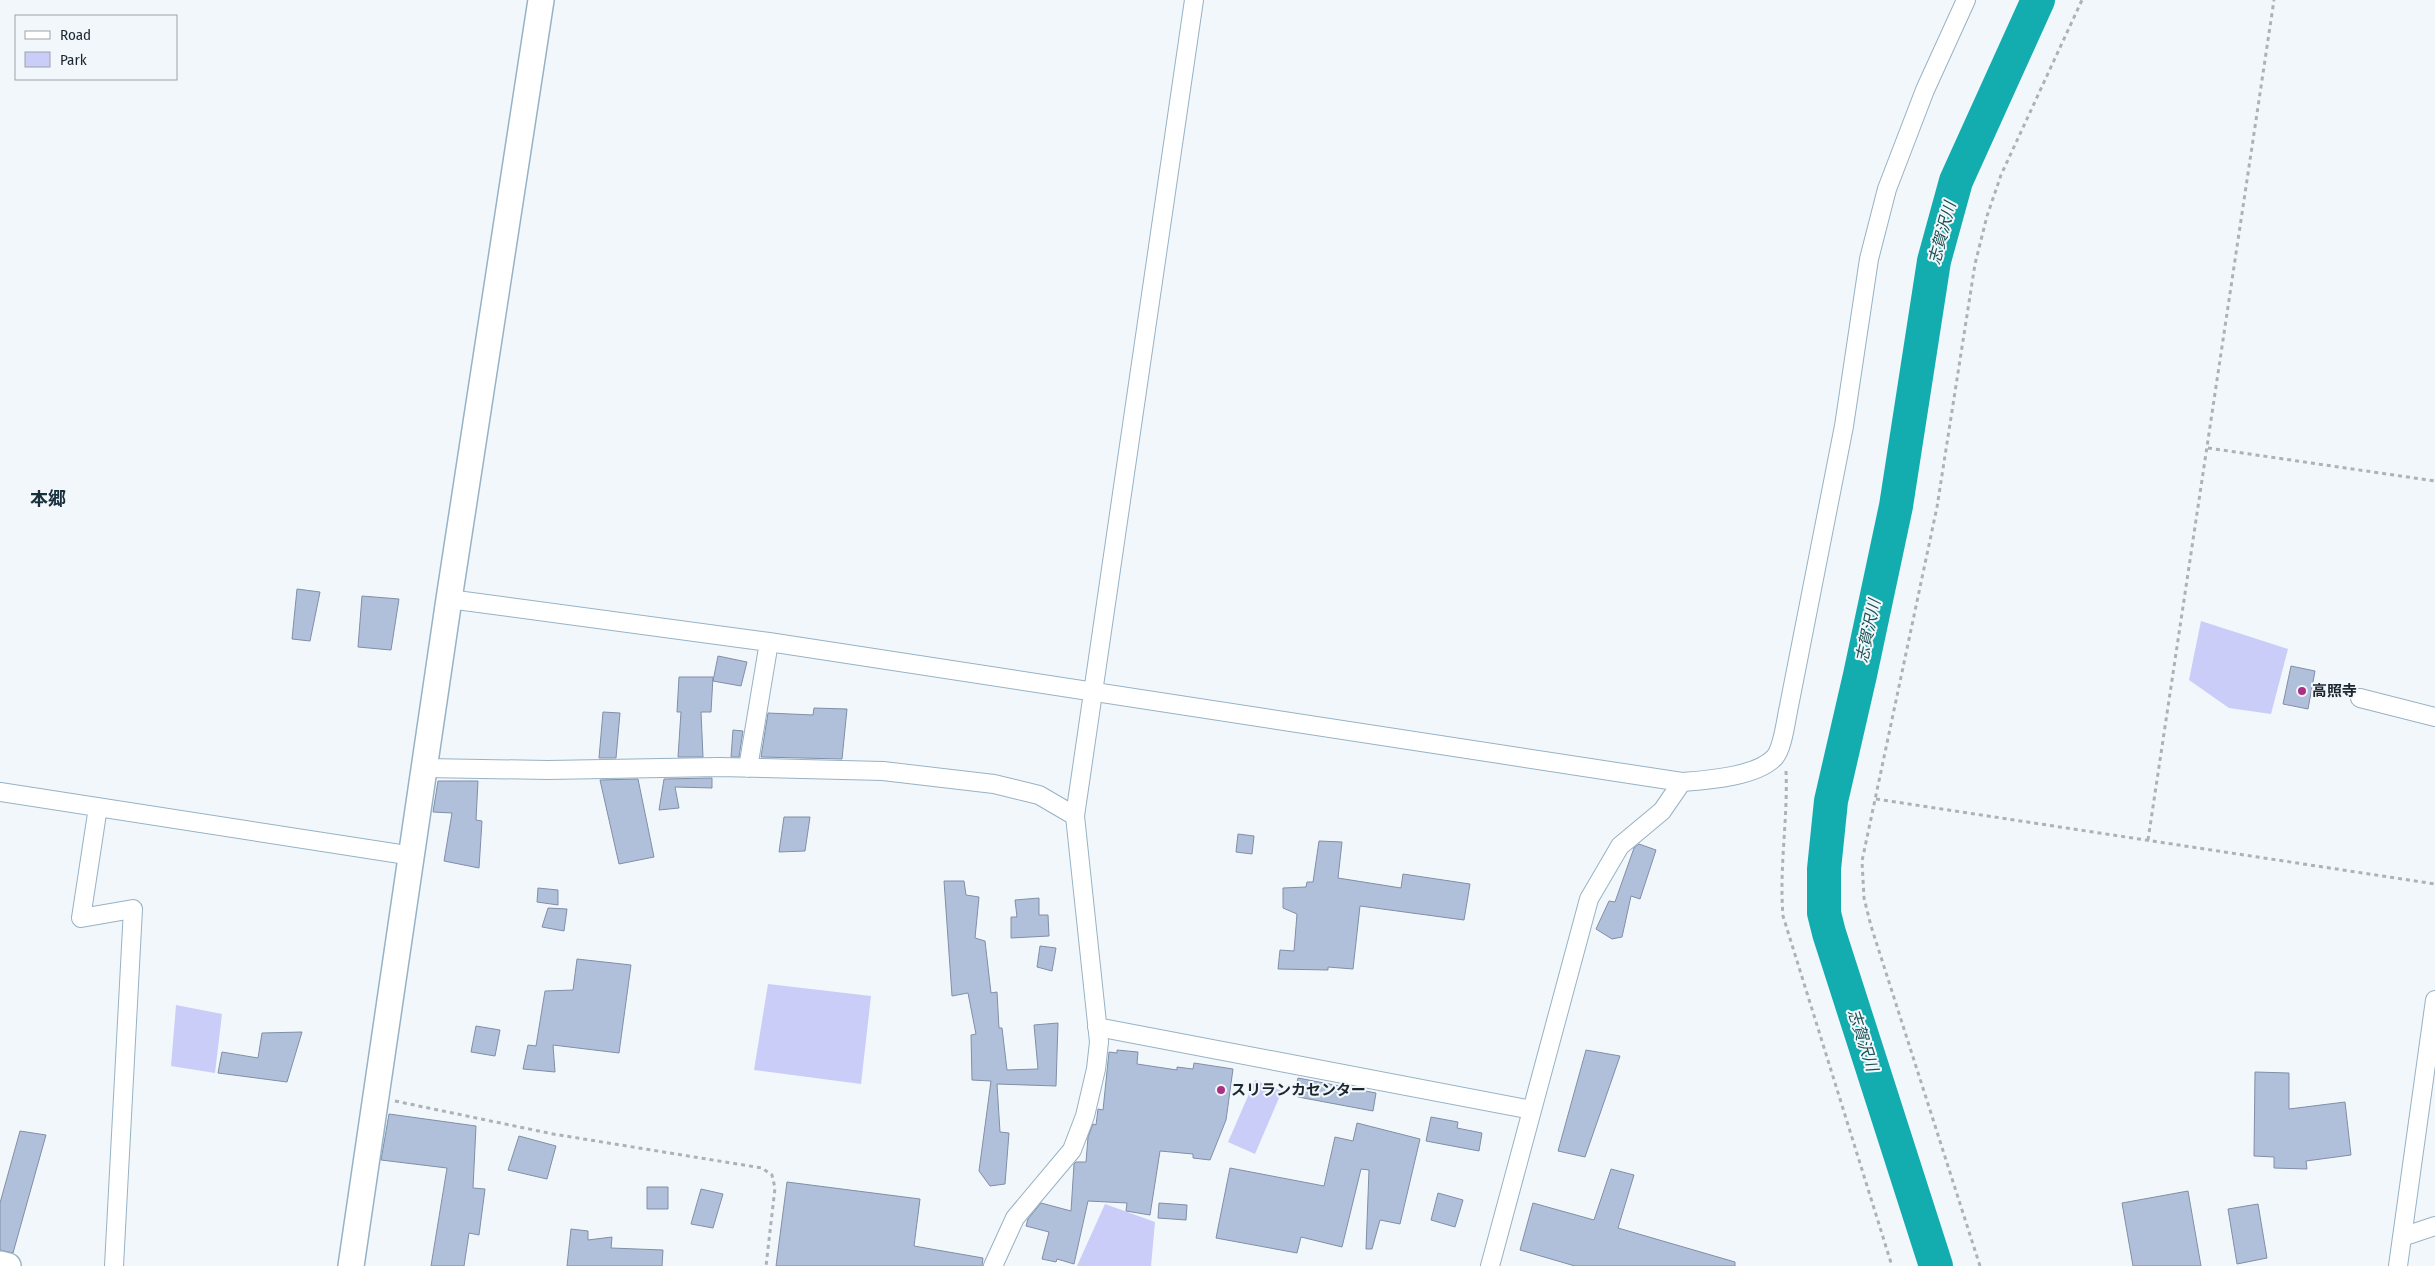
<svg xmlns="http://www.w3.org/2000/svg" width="2435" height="1266" font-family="'Fira Sans Condensed','Noto Sans JP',sans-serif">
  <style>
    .green { fill: #cacdf8 }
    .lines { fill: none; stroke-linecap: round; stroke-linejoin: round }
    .river { stroke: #13adb0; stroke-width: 34 }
    .building { fill: #b1c0da; stroke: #808fa7 }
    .street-casing { stroke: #97b2c5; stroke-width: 20 }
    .secondary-casing { stroke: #97b2c5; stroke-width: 28 }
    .path { stroke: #acb3b8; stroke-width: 3; stroke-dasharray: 4 4; stroke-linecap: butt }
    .street { stroke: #fff; stroke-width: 18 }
    .secondary { stroke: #fff; stroke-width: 25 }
    .poi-dot { fill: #ab3083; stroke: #f2f7fb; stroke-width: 2 }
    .labels { text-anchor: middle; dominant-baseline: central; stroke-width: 4; stroke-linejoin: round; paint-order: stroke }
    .poi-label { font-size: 15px; font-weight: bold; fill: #1c262e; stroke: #f2f7fb; text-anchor: start }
    .water-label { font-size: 16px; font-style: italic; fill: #185051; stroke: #f2f7fb }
    .quarter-label { font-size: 18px; font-weight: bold; fill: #172e3d; stroke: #f2f7fb }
  </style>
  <rect width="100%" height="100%" fill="#f2f7fb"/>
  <path class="green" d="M2201 621 2288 649 2271 714 2229 708 2189 680Z
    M768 984 871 996 861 1084 754 1070Z
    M176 1005 222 1014 215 1073 171 1066Z
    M1255 1080 1282 1091 1255 1154 1228 1142Z
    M1105 1204 1155 1222 1151 1266H1077Z"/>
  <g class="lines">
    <path class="river" d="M1936 1266 1829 933 1824 913V869L1831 801 1860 675 1896 506 1934 261 1956 181 2038 0"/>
  </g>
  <path class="building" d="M297 589 320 592 310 641 292 639Z
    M362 596 399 599 391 650 358 647Z
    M718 656 747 662 741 686 713 681Z
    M2291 666 2315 671 2308 709 2283 704Z
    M679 677H713L711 712H701L703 757H678L681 712H677Z
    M814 708 847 709 842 759 761 757 768 713 813 715Z
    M603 712 620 713 616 758H599Z
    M733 730 743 731 739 757H731Z
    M712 778V788L675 787 679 808 659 810 664 779Z
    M638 779 654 857 619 864 600 780Z
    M438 781H478L476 820 482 821 479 868 444 861 452 813 433 812Z
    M784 817H810L805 851 779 852Z
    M1238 834 1254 836 1252 854 1236 852Z
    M1319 841 1342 842 1338 878 1401 888 1403 874 1470 884 1464 920 1360 906 1353 969 1328 967V970L1278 969 1280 950 1294 951 1297 914 1283 908V888L1306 887 1307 882H1313Z
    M1639 844 1656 850 1640 899 1631 896 1622 937 1612 939 1596 929 1609 901 1615 902 1634 848Z
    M944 881H964L966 895 979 897 975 938 985 941 991 993 997 992 999 1028H1002L1007 1070 1038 1069 1034 1025 1058 1023 1056 1086 997 1084 1000 1132 1009 1133 1005 1184 990 1186 979 1171 991 1081 972 1080 971 1035 976 1034 968 993 952 996Z
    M538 888 558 890V905L537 902Z
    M1039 898V915H1048L1049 936 1011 938V917H1017L1015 900Z
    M548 908 567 909 564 931 542 927Z
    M1040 946 1056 948 1052 971 1037 967Z
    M577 959 631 965 619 1053 553 1045 555 1072 523 1069 528 1045 536 1046 545 991 573 990Z
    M476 1026 500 1030 495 1056 471 1052Z
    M302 1032 287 1082 218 1073 222 1052 258 1058 262 1033Z
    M1117 1050 1138 1052 1137 1064 1177 1070V1067L1193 1069 1194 1063 1233 1069 1226 1120 1210 1160 1193 1158V1154L1160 1151 1150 1215 1126 1211 1127 1203 1088 1201 1074 1264 1057 1259 1056 1262 1042 1259 1049 1232 1026 1226 1028 1219 1041 1203 1071 1211 1074 1164 1076 1162H1086L1088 1137 1093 1124 1096 1125 1098 1109 1103 1110 1109 1052 1117 1053Z
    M1586 1050 1620 1056 1585 1157 1558 1151Z
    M2255 1072 2289 1073V1109L2345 1102 2351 1155 2306 1161 2307 1169 2274 1168V1157L2254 1156Z
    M1298 1078 1376 1093 1373 1111 1298 1097 1295 1091Z
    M389 1114 476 1126 473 1188 485 1189 479 1235 469 1233 464 1266H431L447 1168 381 1160Z
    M1431 1117 1458 1122 1457 1128 1482 1133 1479 1151 1426 1141Z
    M1357 1123 1420 1139 1400 1224 1380 1220 1372 1249H1366L1369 1170 1361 1169 1342 1247 1301 1237 1297 1253 1216 1238 1230 1168 1324 1186 1335 1137 1353 1141Z
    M20 1131 46 1135 13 1253 0 1250V1203Z
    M519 1136 556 1146 547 1179 508 1170Z
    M1611 1169 1634 1175 1618 1228 1735 1262V1266H1575L1520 1250 1533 1203 1594 1220Z
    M787 1182 920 1199 914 1246 983 1258 982 1266H776Z
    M647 1187H668V1209H647Z
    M701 1189 723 1194 713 1228 691 1224Z
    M2188 1191 2201 1266H2133L2122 1203Z
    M1438 1193 1463 1200 1455 1227 1431 1220Z
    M1159 1203 1187 1205 1186 1220 1158 1218Z
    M2258 1204 2267 1258 2237 1264 2228 1209Z
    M571 1229 588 1231V1240L612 1237 611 1248 663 1250 662 1266H567Z"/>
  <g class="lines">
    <g class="street-casing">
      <path id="street" d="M449 599 769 642 1682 782C1707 780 1755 777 1774 758 1783 749 1786 719 1789 706L1844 426 1869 259 1887 189 1925 90 1966 0
        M2360 698 2435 717
        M426 768 548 770 719 767 883 771 994 784 1039 795 1075 816
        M748 768 769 642
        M0 792 413 856
        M98 807 81 918 133 909 114 1266
        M1097 1027 1532 1110
        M2402 1237 2435 1226
        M993 1266 1015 1218 1072 1150 1085 1116 1096 1069 1099 1042 1075 816 1194 0
        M1490 1266 1589 899 1620 846 1662 811 1682 782
        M2398 1266 2435 1000"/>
    </g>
    <g class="secondary-casing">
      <path id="secondary" d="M0 1264 8 1266
        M351 1266 449 599 541 0"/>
    </g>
    <path class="path" d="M2208 448 2435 481
      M1786 771C1788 820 1779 867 1783 916L1892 1266
      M1876 799 2435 884
      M2148 840 2274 0
      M395 1101 553 1134 762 1168 772 1175 775 1188 766 1266
      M1980 1266 1871 926 1864 898 1862 861 1937 507 1975 264 1987 216 2001 175 2082 0"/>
    <use href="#street" class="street"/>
    <use href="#secondary" class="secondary"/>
  </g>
  <g class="poi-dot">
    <circle cx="2302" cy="691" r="5"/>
    <circle cx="1221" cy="1090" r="5"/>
  </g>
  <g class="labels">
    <g class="poi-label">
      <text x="2312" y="691">高照寺</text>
      <text x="1231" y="1090">スリランカセンター</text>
    </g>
    <g class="water-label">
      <text transform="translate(1942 233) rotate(-75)">志賀沢川</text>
      <text transform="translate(1868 631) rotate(-78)">志賀沢川</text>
      <text transform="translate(1863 1040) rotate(72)">志賀沢川</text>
    </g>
    <g class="quarter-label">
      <text x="48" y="499">本郷</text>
    </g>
  </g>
  <rect x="15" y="15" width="162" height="65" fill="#f2f7fb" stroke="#9ca3a9"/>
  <rect x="25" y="31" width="25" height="8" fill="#ffffff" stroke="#9ca3a9"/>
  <text x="60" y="40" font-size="15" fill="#1c262e">Road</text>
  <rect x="25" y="52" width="25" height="15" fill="#cacdf8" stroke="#9ca3a9"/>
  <text x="60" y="65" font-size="15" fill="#1c262e">Park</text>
</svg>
